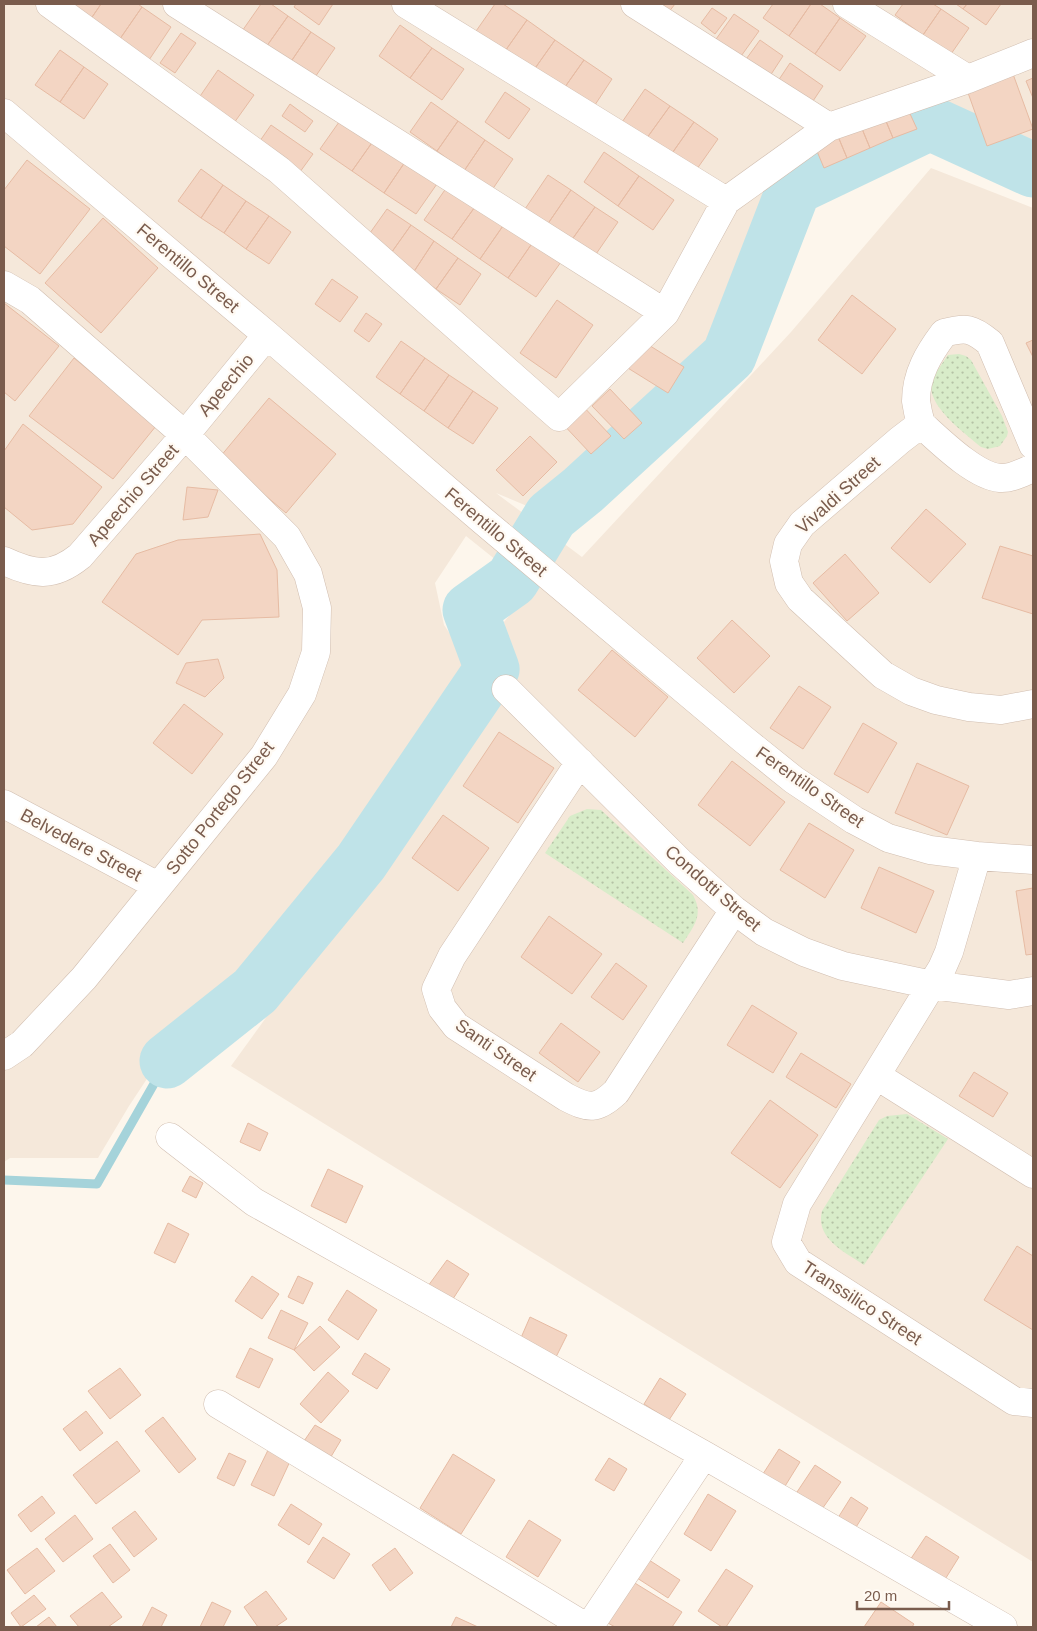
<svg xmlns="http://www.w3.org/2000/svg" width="1037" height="1631" font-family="Helvetica,sans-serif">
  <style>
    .residential { fill: #f5e8da }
    .grass { fill: url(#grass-dots) }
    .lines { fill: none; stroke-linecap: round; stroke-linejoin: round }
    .stream { stroke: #a5d3da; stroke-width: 9 }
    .river { stroke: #bfe3e8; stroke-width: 55 }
    .building { fill: #f3d5c3; stroke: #e6bba3 }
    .minor-casing { stroke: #d1beb0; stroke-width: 29 }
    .minor { stroke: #fff; stroke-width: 28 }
    .labels { text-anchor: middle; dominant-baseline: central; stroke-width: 4.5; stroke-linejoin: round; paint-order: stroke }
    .street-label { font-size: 18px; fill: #7a5c4d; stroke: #fffaf3 }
  </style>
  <defs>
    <pattern id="grass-dots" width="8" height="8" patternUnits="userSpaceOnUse" patternTransform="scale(1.25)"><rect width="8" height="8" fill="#d8ecc9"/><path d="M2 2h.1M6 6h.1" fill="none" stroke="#b4c2a5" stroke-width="1.8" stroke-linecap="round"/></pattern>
  </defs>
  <rect width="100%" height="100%" fill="#fdf6ec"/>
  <path class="residential" d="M4 4H1033V170L930 123 794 188 729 356 583 490 551 516 496 493 582 557 791 332 931 168 1033 208V1562L231 1066 487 712 510 658 504 622 531 588 466 536 435 583 444 625 471 665 298 915 196 1015 170 1044 129 1106 98 1158H10L4 1162Z"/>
  <path class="grass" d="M959 354 966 356 971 360 1002 416 1008 432 1007 436 1000 446 988 449 981 447C966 434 925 405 932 382 934 373 943 363 948 355Z
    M587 809 601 810 693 895C704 915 694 926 683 943L545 853 570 816Z
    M907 1114 948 1139 864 1265C845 1252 815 1239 822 1211L879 1120 887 1116Z"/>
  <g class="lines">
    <path class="stream" d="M4 1180 97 1184 167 1061"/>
    <path class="river" d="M167 1061 255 991 361 862 492 669 470 610 512 580 551 516 583 490 729 356 794 188 930 123 1033 170"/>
  </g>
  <path class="building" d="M58 4H101L86 26Z
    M101 4H138L142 7 115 46 86 26Z
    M261 4H271L288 16 264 50 240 34Z
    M296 4H333L319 25 294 7Z
    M495 4H503L527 20 503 54 474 34Z
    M655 4H675L668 13Z
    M773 4H811L789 36 763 18Z
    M811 4H820L840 18 815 54 789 36Z
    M903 4H933L941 9 923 35 895 15Z
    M956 4H967L963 9Z
    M967 4H1001L986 25 963 9Z
    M142 7 171 27 145 66 115 46Z
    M712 8 727 18 715 34 701 23Z
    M941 9 969 28 951 54 923 35Z
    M734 14 759 31 739 59 714 42Z
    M288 16 311 32 288 66 264 50Z
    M840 18 866 36 840 71 815 54Z
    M527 20 555 40 531 74 503 54Z
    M400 25 432 48 410 78 379 56Z
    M311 32 335 48 311 83 288 66Z
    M181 33 196 43 175 73 160 63Z
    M555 40 584 60 560 94 531 74Z
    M760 40 783 56 768 79 744 62Z
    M432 48 464 69 442 100 410 78Z
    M60 50 84 67 60 102 35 85Z
    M584 60 612 79 589 114 560 94Z
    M790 63 823 86 811 104 778 81Z
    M84 67 108 84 84 119 60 102Z
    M218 70 254 95 229 130 194 105Z
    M1013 74 1033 129 987 146 967 90Z
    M1033 78V98L1026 81Z
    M645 89 670 106 644 142 620 125Z
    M505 92 530 109 509 139 485 122Z
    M431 102 458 121 437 151 410 132Z
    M290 104 313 121 305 132 282 116Z
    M906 105 917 129 893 138 883 114Z
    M670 106 694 122 668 159 644 142Z
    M883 114 893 138 870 148 860 124Z
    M344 115 376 137 352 171 320 149Z
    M458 121 485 140 464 171 437 151Z
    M694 122 718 139 692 176 668 159Z
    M860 124 870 148 847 158 837 134Z
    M271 125 313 154 297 176 255 148Z
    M837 134 847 158 824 168 814 144Z
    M376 137 407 159 384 193 352 171Z
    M485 140 513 159 492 190 464 171Z
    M604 152 639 176 618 206 584 182Z
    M407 159 439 181 416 214 384 193Z
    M27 160 90 209 40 274 4 246V190Z
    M201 169 223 185 201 218 178 201Z
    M548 175 571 190 547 225 525 209Z
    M639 176 674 200 653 230 618 206Z
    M449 184 477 204 452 239 424 220Z
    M223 185 246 201 224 233 201 218Z
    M571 190 595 207 571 241 547 225Z
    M246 201 269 216 246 249 224 233Z
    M477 204 505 223 480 259 452 239Z
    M595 207 618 222 594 257 571 241Z
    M387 209 411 225 389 256 365 240Z
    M269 216 291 232 269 264 246 249Z
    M103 218 158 268 101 333 45 283Z
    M505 223 533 242 508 278 480 259Z
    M411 225 434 241 413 273 389 256Z
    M434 241 458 258 436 289 413 273Z
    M533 242 561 262 536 297 508 278Z
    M458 258 481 274 460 305 436 289Z
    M332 279 358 297 340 322 315 304Z
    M852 295 896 329 862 374 818 340Z
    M557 300 593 325 556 378 520 353Z
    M4 303 59 346 15 401 4 392Z
    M366 313 382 324 369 342 354 331Z
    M639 339 684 367 668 393 623 365Z
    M1033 340V357L1026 343Z
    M401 341 425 358 400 394 376 377Z
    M74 358 156 426 113 479 29 416Z
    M425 358 449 375 424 411 400 394Z
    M449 375 473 391 448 428 424 411Z
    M610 389 642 423 624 439 592 406Z
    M473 391 498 408 473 444 448 428Z
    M269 398 336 454 286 513 220 457Z
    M580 403 611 436 591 454 560 421Z
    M23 424 102 487 73 524 32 530 4 507V451Z
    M530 436 557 462 523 496 496 470Z
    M187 487 218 490 208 517 183 520Z
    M926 509 966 544 930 583 891 548Z
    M260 534 277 570 279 617 202 620 178 655 102 602 136 554 178 540Z
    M1000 546 1033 556V614L982 598Z
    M845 554 879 593 847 621 813 583Z
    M732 620 770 656 734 693 697 658Z
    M612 650 668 697 635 737 578 690Z
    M218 659 224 678 205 697 176 683 186 663Z
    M799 686 831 707 803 749 770 728Z
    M184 704 223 734 192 774 153 743Z
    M863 723 897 743 868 793 834 774Z
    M499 732 554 768 518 823 463 786Z
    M732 761 785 802 750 846 698 805Z
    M917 763 969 786 947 835 895 813Z
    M443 815 489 848 458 891 412 858Z
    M809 823 854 850 825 898 780 870Z
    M879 867 934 891 916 933 861 908Z
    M1033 888V954L1026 955 1016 891Z
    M549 916 602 954 572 994 521 957Z
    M616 963 647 986 623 1020 591 997Z
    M752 1005 797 1033 773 1073 727 1045Z
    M561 1023 600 1052 578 1082 539 1053Z
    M801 1053 851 1084 836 1108 786 1077Z
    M974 1072 1008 1093 993 1117 959 1096Z
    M770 1100 818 1135 780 1188 731 1153Z
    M248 1123 268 1133 260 1151 240 1142Z
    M328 1169 363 1186 346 1223 311 1206Z
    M190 1176 203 1183 196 1198 182 1191Z
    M168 1223 189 1234 175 1263 154 1253Z
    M1017 1246 1033 1256V1330L984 1300Z
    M447 1260 469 1274 451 1302 428 1286Z
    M252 1276 279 1294 262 1319 235 1301Z
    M298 1276 313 1283 303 1304 288 1297Z
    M347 1290 377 1310 358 1340 328 1320Z
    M281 1310 308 1323 294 1350 268 1338Z
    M530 1317 567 1335 556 1357 520 1340Z
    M320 1326 340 1347 314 1371 294 1350Z
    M250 1348 273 1359 259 1388 236 1377Z
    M365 1353 390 1369 377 1389 352 1374Z
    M120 1368 141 1395 110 1419 88 1391Z
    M328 1372 349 1391 321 1423 300 1404Z
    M660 1378 686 1394 669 1420 644 1404Z
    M86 1411 103 1433 80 1451 63 1429Z
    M163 1417 196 1459 179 1473 145 1431Z
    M315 1425 341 1440 329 1460 302 1444Z
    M117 1441 140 1471 96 1504 73 1475Z
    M270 1446 292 1457 274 1496 251 1485Z
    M779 1449 800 1462 782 1491 761 1477Z
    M229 1453 246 1461 234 1486 217 1478Z
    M453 1454 495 1480 461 1534 420 1508Z
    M609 1458 627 1469 614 1491 595 1480Z
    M815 1465 841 1482 820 1512 795 1495Z
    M708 1494 736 1511 711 1551 684 1534Z
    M42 1496 55 1513 31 1532 18 1515Z
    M851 1497 868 1508 853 1532 836 1521Z
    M291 1504 322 1524 309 1545 278 1525Z
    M135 1511 157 1539 134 1557 112 1528Z
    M75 1515 93 1539 63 1562 45 1539Z
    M529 1520 561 1540 538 1577 506 1557Z
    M926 1536 959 1557 944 1581 910 1560Z
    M323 1537 350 1554 334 1579 307 1562Z
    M110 1544 130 1570 113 1583 93 1556Z
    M37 1548 55 1571 25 1594 7 1570Z
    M395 1548 413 1573 390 1591 372 1565Z
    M649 1560 680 1580 668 1598 637 1578Z
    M726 1569 753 1586 726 1627H722L698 1611Z
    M625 1577 682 1612 672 1627H615L599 1618Z
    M266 1591 287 1619 275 1627H258L244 1607Z
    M102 1592 122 1617 108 1627H79L70 1616Z
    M34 1595 46 1609 21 1627 11 1613Z
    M212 1602 231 1611 223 1627H200Z
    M881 1602 914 1624 912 1627H864Z
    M152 1607 167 1615 161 1627H142Z
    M49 1617 57 1627H36Z
    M456 1617 478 1627H451Z"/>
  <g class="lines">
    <g class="minor-casing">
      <path id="minor" d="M50 4 279 170 559 417 665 313 726 201 829 127 968 79 1033 53
        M177 4 665 313
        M406 4 726 201
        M635 4 829 127
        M847 4 968 79
        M4 113 267 335 482 520 743 739 794 780 854 820 888 838 930 850 977 856 1033 860
        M4 285 30 300 185 435 287 537 308 574 317 608 316 652 302 694 264 756 84 978 22 1044 4 1056
        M921 424 900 440 802 524 788 544 784 561 789 583 800 599 883 675 911 691 936 700 969 707 1001 710 1033 704
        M921 424C919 417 917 408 916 401 916 374 929 353 944 333 966 327 972 328 990 343L1033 445
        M921 424C940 441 975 476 1000 478 1011 479 1023 472 1033 468
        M4 561C34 575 53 578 80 556L185 435 267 335
        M506 689 680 862 734 910 764 932 804 952 843 966 932 985 1009 995 1033 991
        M580 762 452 956 436 989 442 1008 456 1026 566 1097C589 1109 597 1110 616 1092L734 910
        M4 804 158 886
        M977 856 949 952 942 968 797 1204 786 1242 798 1262 1014 1401 1033 1403
        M877 1076 1033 1174
        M170 1137 254 1202 704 1455 1003 1627
        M218 1404 586 1627
        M589 1627 704 1455"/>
    </g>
    <use href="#minor" class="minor"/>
  </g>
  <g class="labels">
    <g class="street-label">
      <text transform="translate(188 268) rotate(40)">Ferentillo Street</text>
      <text transform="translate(226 385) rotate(-50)">Apeechio</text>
      <text transform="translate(133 495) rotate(-49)">Apeechio Street</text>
      <text transform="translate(838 495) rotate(-42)">Vivaldi Street</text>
      <text transform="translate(496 532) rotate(40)">Ferentillo Street</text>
      <text transform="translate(810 787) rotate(35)">Ferentillo Street</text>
      <text transform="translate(220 808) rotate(-52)">Sotto Portego Street</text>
      <text transform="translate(81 845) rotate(28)">Belvedere Street</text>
      <text transform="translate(713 888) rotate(41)">Condotti Street</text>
      <text transform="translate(496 1050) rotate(35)">Santi Street</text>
      <text transform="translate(862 1303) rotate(33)">Transsilico Street</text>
    </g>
  </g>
  <rect width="1037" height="1631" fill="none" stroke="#7a5c4d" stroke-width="10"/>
  <path d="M857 1601v8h92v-8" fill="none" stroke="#7a5c4d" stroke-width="2.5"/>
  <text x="864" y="1601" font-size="15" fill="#7a5c4d" stroke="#fffaf3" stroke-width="4" paint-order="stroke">20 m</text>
</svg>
